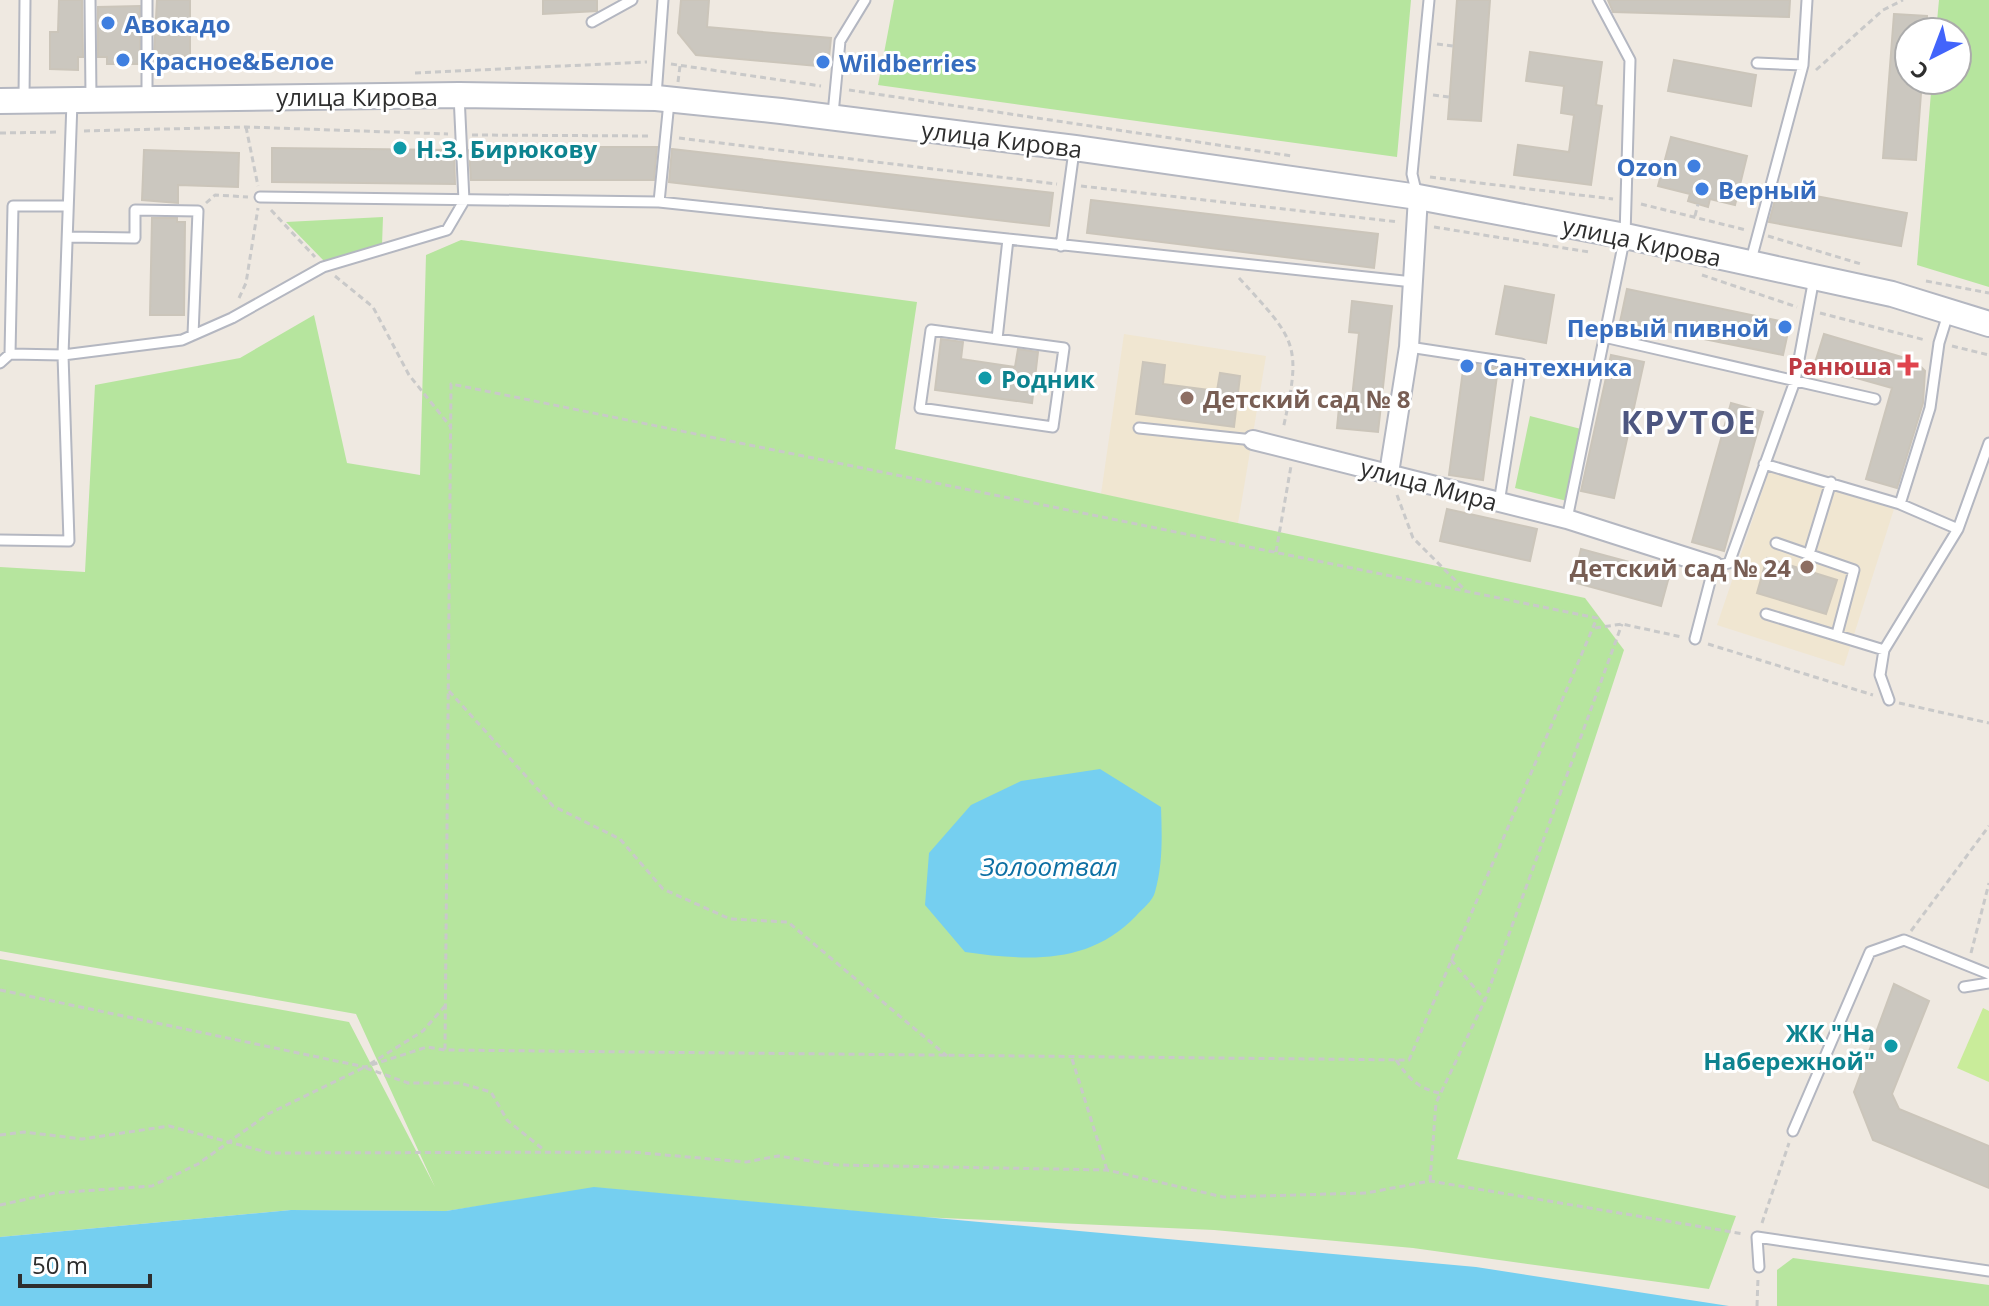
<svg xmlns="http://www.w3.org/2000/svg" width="1989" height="1306" font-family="'Open Sans',sans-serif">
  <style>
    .education { fill: #f0e6d1 }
    .green { fill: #b6e59e }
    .pitch { fill: #c9ec9a }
    .water { fill: #75cff0 }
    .building { fill: #cbc7bf; stroke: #cbc5ba; stroke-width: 2 }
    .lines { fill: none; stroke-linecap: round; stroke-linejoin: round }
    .lane-casing { stroke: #b4b7c1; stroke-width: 13 }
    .street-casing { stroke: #b4b7c1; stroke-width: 22 }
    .secondary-casing { stroke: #b4b7c1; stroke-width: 28 }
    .path { stroke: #c9c9c9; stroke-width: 3; stroke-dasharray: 6 4; stroke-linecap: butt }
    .lane { stroke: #fff; stroke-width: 9 }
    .street { stroke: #fff; stroke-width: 18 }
    .secondary { stroke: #fff; stroke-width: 24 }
    .shop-dot { fill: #3f7fe0; stroke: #fff; stroke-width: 3 }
    .culture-dot { fill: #0f9aa8; stroke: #fff; stroke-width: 3 }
    .health-dot { fill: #e0444e; stroke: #fff; stroke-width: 3 }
    .education-dot { fill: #8d6e63; stroke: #fff; stroke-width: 3 }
    .labels { text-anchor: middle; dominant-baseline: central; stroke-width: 6; stroke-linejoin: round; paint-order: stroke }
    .shop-label { font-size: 24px; font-weight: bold; fill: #366cbe; stroke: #fff; text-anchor: start }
    .street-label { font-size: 24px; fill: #2e2e2e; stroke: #fff }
    .culture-label { font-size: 24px; font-weight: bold; fill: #0d838f; stroke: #fff; text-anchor: start }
    .health-label { font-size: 24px; font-weight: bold; fill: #be3a42; stroke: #fff; text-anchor: end }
    .education-label { font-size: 24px; font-weight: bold; fill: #785e54; stroke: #fff; text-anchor: start }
    .water-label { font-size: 26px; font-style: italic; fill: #0d6fa3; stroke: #fff }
    .district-label { font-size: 32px; font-weight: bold; letter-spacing: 2px; fill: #4d5680; stroke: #fff }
  </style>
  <rect width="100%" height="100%" fill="#efe9e1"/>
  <path class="education" d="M1124 334 1266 356 1238 523 1101 494Z
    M1769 471 1894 509 1844 666 1717 625Z"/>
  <path class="green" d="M894 0H1411L1397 157 878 85Z
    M1939 0H1989V287L1917 265 1932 80H1957V32H1936Z
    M383 217 382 245 325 262 286 222Z
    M461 240 917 302 895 449 1585 598 1624 650 1457 1159 1736 1216 1709 1289 1413 1248 1214 1230 919 1217 599 1188 446 1211 291 1210 0 1237V959L349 1022 435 1187 356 1014 0 951V567L85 572 95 385 240 358 314 315 347 463 420 475 426 255Z
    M1530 416 1581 429 1567 501 1515 488Z
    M1793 1258 1989 1285V1306H1777V1270Z"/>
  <path class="pitch" d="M1983 1008 1989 1011V1082L1957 1068Z"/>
  <path class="water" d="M1100 769 1161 807C1162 836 1163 864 1155 892 1153 901 1142 909 1136 916 1089 965 1028 961 965 952L925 905 929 853 971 805 1021 781Z
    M594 1187 1476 1267 1729 1306H0V1237L291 1210 446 1211Z"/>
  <path class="building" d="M59 0H82L83 57H78V70L50 69V32H58Z
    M157 0H190V56H154Z
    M543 0H597V11L543 14Z
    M681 0H709L707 27 831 38 828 67 696 55 678 33Z
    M1457 0H1490L1481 121 1448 119Z
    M1608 0H1790L1789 17 1613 12Z
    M140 6V64H107V57H98V7Z
    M1894 14 1927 16 1926 32H1909V80H1922L1916 160 1883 158Z
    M1530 52 1602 62 1596 105 1602 106 1591 185 1514 175 1518 145 1569 152 1574 115 1561 113 1564 86 1526 81Z
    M1674 60 1756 75 1751 106 1668 91Z
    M1671 137 1747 156 1735 205 1710 199 1708 207 1688 201 1690 194 1658 186Z
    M475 147H657L654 180H471L469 150Z
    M272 148 454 150 455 184 272 182Z
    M672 149 1053 193 1049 226 669 182Z
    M144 150 239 153 238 187 178 185V203L142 200Z
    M1778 189 1907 213 1901 246 1769 222Z
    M1091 200 1378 234 1374 268 1087 233Z
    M152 218H177V222H185L184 315H150Z
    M1505 286 1554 295 1546 343 1496 334Z
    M1627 289 1790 323 1783 355 1620 322Z
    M1352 301 1392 306 1378 432 1337 428 1340 397 1352 398 1359 333 1349 332Z
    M1824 334 1915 361 1925 371 1923 403 1897 488 1866 479 1892 388 1814 366Z
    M941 339 963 342 961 359 1015 367 1018 349 1038 352 1032 403 935 390Z
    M1611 355 1644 362 1614 498 1581 491Z
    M1143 362 1165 365 1163 384 1217 391 1220 373 1240 376 1234 427 1136 414Z
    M1464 363 1498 368 1483 480 1449 475Z
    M1731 403 1763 412 1724 551 1692 542Z
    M1447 509 1537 529 1530 561 1440 541Z
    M1581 549 1670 573 1661 606 1573 582Z
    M1767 558 1837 580 1826 614 1757 593Z
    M1894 984 1929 1001 1892 1094 1899 1109 1989 1146V1188L1873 1140 1854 1092Z"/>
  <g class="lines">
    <g class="lane-casing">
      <path id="lane" d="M90 0 91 97
        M147 0V98
        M592 22 632 0
        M1757 63 1803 65
        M656 96 663 0
        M24 98 25 0
        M833 114 840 41 865 0
        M1417 195 1412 174 1429 0
        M260 197 659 202 1413 282
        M659 202 669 102
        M68 237 135 238V210L198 211 193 335
        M1061 246 1074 151
        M1751 260 1803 65 1807 0
        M931 330 1064 348 1053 427 920 408Z
        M1604 337 1875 399
        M997 339 1008 239
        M1409 347 1521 364 1499 503
        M10 354 13 206H68
        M0 363 10 354 63 355 182 340 232 318 323 267 447 230 464 201 459 95
        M1139 428 1253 440
        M1764 464 1900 504 1958 529
        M1900 504 1930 408 1939 343 1948 314
        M1567 519 1625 236 1630 60 1598 0
        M0 540 69 541 63 355 72 102
        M1776 543 1854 570 1837 634
        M1809 554 1831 482
        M1766 614 1884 650
        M1695 639 1714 566 1729 563 1795 381 1814 278
        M1889 700 1880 675 1884 650 1958 529 1989 443
        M1964 987 1989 983
        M1793 1131 1870 952 1904 940 1989 974
        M1759 1267 1757 1237 1989 1271"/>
    </g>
    <g class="street-casing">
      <path id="street" d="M1253 440 1567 519 1714 566
        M1389 473 1409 347 1418 197"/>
    </g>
    <g class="secondary-casing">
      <path id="secondary" d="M0 101 459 95 656 98 781 111 1075 148 1418 197 1625 236 1892 294 1989 324"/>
    </g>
    <path class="path" d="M1437 44 1453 46
      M671 64 821 86
      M1816 70 1883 10 1903 0
      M415 73 647 62
      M678 82 680 66
      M849 90 1292 156
      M1433 95 1449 97
      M246 127 258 186
      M84 131 246 127 448 134
      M0 133 60 132
      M472 135 652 136
      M679 138 1057 184
      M1430 177 1613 199
      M1081 186 1399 222
      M206 203 215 195 248 197
      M1641 204 1746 230
      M271 210 315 257
      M1695 216 1698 204
      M1434 227 1589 252
      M1768 236 1861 264
      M1702 275 1797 307
      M335 276 373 307 409 375 450 426
      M1239 278C1297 341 1302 344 1283 429
      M1926 281 1989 293
      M239 298 246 283 258 208
      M1820 313 1925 340
      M1952 346 1989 355
      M1532 366 1584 373
      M1397 495 1413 538 1466 591
      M1276 552 1291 466
      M1595 628 1622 624 1682 637
      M1708 644 1873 695
      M449 691 553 806 620 839 663 889 730 919 788 922 947 1056
      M1899 703 1989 723
      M1911 931 1989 826
      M1971 953 1989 883
      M1451 960 1485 1000
      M0 990 365 1067 427 1047 445 1050 1409 1060 1597 618 451 384 445 1050
      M1072 1059 1107 1170
      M1396 1060C1408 1078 1418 1088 1439 1093
      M370 1064 423 1031 445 1006
      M366 1068 408 1083H460L491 1092 507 1120 544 1150
      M0 1135 24 1132 82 1139 169 1126 270 1153 631 1152 746 1162 778 1156 837 1165 1107 1170 1223 1197 1366 1193 1430 1181 1744 1234
      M1430 1181 1436 1103 1485 1000 1622 624
      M0 1205 55 1193 152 1186 198 1164 268 1114 365 1067
      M1762 1223 1789 1143
      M1757 1306 1758 1278"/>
    <use href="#lane" class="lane"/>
    <use href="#street" class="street"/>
    <use href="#secondary" class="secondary"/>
  </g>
  <g class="shop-dot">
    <circle cx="108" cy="23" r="8"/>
    <circle cx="123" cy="60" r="8"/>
    <circle cx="823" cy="62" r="8"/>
    <circle cx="1694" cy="166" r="8"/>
    <circle cx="1702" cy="189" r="8"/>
    <circle cx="1785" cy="327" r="8"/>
    <circle cx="1467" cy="366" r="8"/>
  </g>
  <g class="culture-dot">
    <circle cx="400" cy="148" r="8"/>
    <circle cx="985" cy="378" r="8"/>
    <circle cx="1891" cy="1046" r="8"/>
  </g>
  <path class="health-dot" d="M1904 353h8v8h8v8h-8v8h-8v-8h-8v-8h8z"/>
  <g class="education-dot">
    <circle cx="1187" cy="398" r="8"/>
    <circle cx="1807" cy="567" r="8"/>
  </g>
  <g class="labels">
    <g class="shop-label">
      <text x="124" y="23">Авокадо</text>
      <text x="139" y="60">Красное&amp;Белое</text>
      <text x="839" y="62">Wildberries</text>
      <text x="1678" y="166" text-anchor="end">Ozon</text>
      <text x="1718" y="189">Верный</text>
      <text x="1769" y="327" text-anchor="end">Первый пивной</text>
      <text x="1483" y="366">Сантехника</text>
    </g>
    <g class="street-label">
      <text x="357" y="96">улица Кирова</text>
      <text transform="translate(1002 139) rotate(7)">улица Кирова</text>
      <text transform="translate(1642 241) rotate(12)">улица Кирова</text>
      <text transform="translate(1429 484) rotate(15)">улица Мира</text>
    </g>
    <g class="culture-label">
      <text x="416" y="148">Н.З. Бирюкову</text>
      <text x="1001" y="378">Родник</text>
      <text x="1875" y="1032" text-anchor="end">ЖК "На<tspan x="1875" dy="28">Набережной"</tspan></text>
    </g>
    <g class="health-label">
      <text x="1892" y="365">Ранюша</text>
    </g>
    <g class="education-label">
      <text x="1203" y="398">Детский сад № 8</text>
      <text x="1791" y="567" text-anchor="end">Детский сад № 24</text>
    </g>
    <g class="water-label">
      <text x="1049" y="866">Золоотвал</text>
    </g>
    <g class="district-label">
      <text x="1689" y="421">КРУТОЕ</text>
    </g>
  </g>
  <g transform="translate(1933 56) rotate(222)"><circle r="38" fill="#ffffff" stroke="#ababab" stroke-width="2"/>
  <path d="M0-6L14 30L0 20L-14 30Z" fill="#4264fb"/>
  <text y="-12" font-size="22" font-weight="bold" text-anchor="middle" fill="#2e2e2e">С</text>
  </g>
  <path d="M20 1274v12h130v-12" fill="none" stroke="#2e2e2e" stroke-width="4"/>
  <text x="32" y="1274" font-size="24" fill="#2e2e2e" stroke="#ffffff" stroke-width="6" paint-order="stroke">50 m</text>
</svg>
